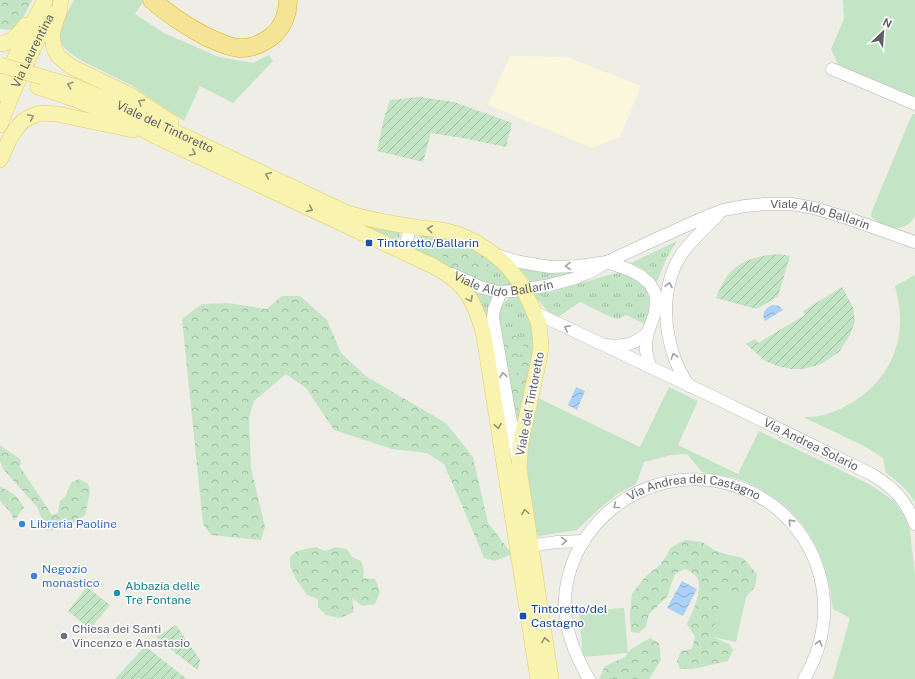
<svg xmlns="http://www.w3.org/2000/svg" width="915" height="679" font-family="'Public Sans',sans-serif">
  <style>
    .commercial { fill: #fbf7dd }
    .grass { fill: url(#grass-tufts) }
    .forest { fill: url(#forest-crowns) }
    .park { fill: #c4e4c6 }
    .garden { fill: url(#garden-furrows) }
    .water { fill: url(#water-waves) }
    .lines { fill: none; stroke-linecap: round; stroke-linejoin: round }
    .minor-casing { stroke: #b3b5b9; stroke-width: 13 }
    .major-casing { stroke: #e7cd65; stroke-width: 16 }
    .highway-casing { stroke: #e3b111; stroke-width: 19 }
    .minor { stroke: #fff; stroke-width: 12 }
    .major { stroke: #f9f3b0; stroke-width: 15 }
    .highway { stroke: #f5e495; stroke-width: 18 }
    .major-bridge-casing { stroke: #e7cd65; stroke-width: 16; stroke-linecap: butt }
    .major-bridge { stroke: #f9f3b0; stroke-width: 15 }
    .oneway { stroke: #94937f }
    .oneway2 { stroke: #9ea0a3 }
    .transit-dot { fill: #1a4fb4; stroke: #fff; stroke-width: 1.5 }
    .shop-dot { fill: #3f7fe0; stroke: #fff; stroke-width: 1.5 }
    .culture-dot { fill: #0f9aa8; stroke: #fff; stroke-width: 1.5 }
    .worship-dot { fill: #6b7280; stroke: #fff; stroke-width: 1.5 }
    .labels { text-anchor: middle; dominant-baseline: central; stroke-width: 3; stroke-linejoin: round; paint-order: stroke }
    .street-label { font-size: 12px; fill: #5d6065; stroke: #fff }
    .transit-label { font-size: 12px; fill: #164399; stroke: #fff; text-anchor: start }
    .shop-label { font-size: 12px; fill: #366cbe; stroke: #fff; text-anchor: start }
    .culture-label { font-size: 12px; fill: #0d838f; stroke: #fff; text-anchor: start }
    .worship-label { font-size: 12px; fill: #5b616d; stroke: #fff; text-anchor: start }
  </style>
  <defs>
    <pattern id="grass-tufts" width="24" height="20" patternUnits="userSpaceOnUse"><rect width="24" height="20" fill="#c4e4c6"/><path d="M3 7l-1-3M5 7V3M7 7l1-3M15 17l-1-3M17 17v-4M19 17l1-3" fill="none" stroke="#a2bca4"/></pattern>
    <pattern id="forest-crowns" width="20" height="18" patternUnits="userSpaceOnUse"><rect width="20" height="18" fill="#c4e4c6"/><path d="M2 6a3 3 0 1 1 6 0M12 15a3 3 0 1 1 6 0" fill="none" stroke="#a2bca4"/></pattern>
    <pattern id="garden-furrows" width="10" height="10" patternUnits="userSpaceOnUse"><rect width="10" height="10" fill="#c4e4c6"/><path d="M-1 1l2-2M0 10L10 0M9 11l2-2" fill="none" stroke="#a2bca4"/></pattern>
    <pattern id="water-waves" width="16" height="10" patternUnits="userSpaceOnUse"><rect width="16" height="10" fill="#abd1f9"/><path d="M0 5q4-4 8 0t8 0" fill="none" stroke="#8eadcd"/></pattern>
  </defs>
  <rect width="100%" height="100%" fill="#eeede6"/>
  <path class="commercial" d="M510 56 567 57 641 86 620 137 592 148 488 105Z"/>
  <path class="grass" d="M343 216 399 232C401 236 399 240 395 242Z
    M423 235 444 236 474 248 495 265 505 276 513 286H504L488 284 418 252C412 243 414 240 423 235Z
    M677 241 667 257 656 284C650 274 642 267 631 263Z
    M516 265 584 271 530 285C528 274 521 274 516 265Z
    M620 273 629 275 642 284 646 289 650 299V312L645 324 626 315 619 319 613 318 580 302 555 319 532 294 551 292 612 274Z
    M472 289 495 294 489 318 524 538Z
    M515 296H519L528 317 535 343 518 423 517 420 515 409 499 317C500 306 504 299 515 296Z"/>
  <path class="forest" d="M0 0H32L20 24 13 30 0 29Z
    M455 239 484 255 487 262V270L482 274H476L472 278 443 265C443 251 440 245 455 239Z
    M282 296H300L327 320 341 353 367 377 446 423 473 457 488 523 512 554 495 561 484 558 475 536 444 464 427 453 392 449 334 430 306 388 286 374 254 401 249 417 251 468 265 527 261 540 211 535 203 524 182 319 202 304 228 303 267 309Z
    M515 335 519 339 521 354 513 366 508 367 504 344 507 337Z
    M532 337 535 343 524 406 520 412 515 409 510 381 521 368 524 343 527 338Z
    M0 445 21 460 20 467 52 515 58 513 60 501 65 497 71 483 79 479 88 484 90 492 85 515 74 523 64 528 47 531 37 507 3 469 0 461Z
    M0 486 16 496 24 507 14 521 11 513 0 501Z
    M686 540 702 542 714 550 725 554 743 558 757 574 755 587 746 597 722 593 713 637 729 644 733 650 728 661 693 669H680L677 661 681 651 692 649 695 637 687 624C692 613 705 587 696 576 694 574 689 571 686 569L676 573 671 584 668 596 649 614 646 626 639 633 631 632 630 613 632 594 646 576 660 565 667 555 670 548Z
    M316 547 325 551 336 547 347 549 352 557 361 561 364 571 363 578 375 579 380 592 375 604 362 606 352 598 354 612 340 618 326 615 318 607V599L307 595 296 579 290 566V557L297 551Z
    M650 638 659 643 661 660 649 679H599L605 666 625 657 631 649Z"/>
  <path class="park" d="M74 0H141L143 2 135 14 164 33 219 57 253 63 269 55 273 61 233 103 200 86 184 121 131 85 82 61 70 53 63 46 59 37 60 25Z
    M843 0H915V98L839 67 831 49 844 19Z
    M913 114H915V215C913 223 902 229 894 228 890 227 885 224 881 223 877 221 874 220 871 216L872 211 911 117Z
    M915 275V502C908 490 897 481 886 473L883 458 864 446 803 417C808 417 813 417 818 416 827 415 836 411 844 407 876 391 897 363 900 326 901 312 898 299 895 286Z
    M669 387 698 401 678 445 738 474 759 431 871 485 894 501 909 523 915 574V679H832L834 675 850 618 833 609C831 601 831 592 829 584 819 534 786 496 738 479 726 475 714 475 702 472L687 454 671 455 644 462 636 484 616 495 598 510 577 530 539 536 537 535 527 469V445L538 398 640 447Z
    M722 592 746 597 736 642 713 637Z
    M624 608 628 653 583 657 579 611Z"/>
  <path class="garden" d="M419 97 454 102 512 123 506 147 468 139 431 133 423 162 377 151 383 122 390 100Z
    M780 254 790 256 778 296 757 309 716 298C719 291 722 283 727 276 739 260 760 255 780 254Z
    M842 287 853 307 855 321 850 335 839 352 821 364 803 369H791L778 366 765 361 746 344 755 339 758 343 805 315 803 311Z
    M87 587 110 605 90 629 68 611Z
    M176 625 200 660 198 670 179 656 156 637Z
    M145 646 187 679H115Z"/>
  <path class="water" d="M773 305 779 306 783 310 765 321C761 313 765 308 773 305Z
    M576 387 585 391 577 410 568 405Z
    M682 581 697 589 683 616 667 608Z"/>
  <g class="lines">
    <g class="minor-casing">
      <g id="minor">
        <path d="M832 69 915 104"/>
        <path d="M403 252 411 226"/>
        <path d="M496 255 520 262 550 267 578 266 607 262 630 270 641 276 650 284 655 293 656 299 655 313 648 332 646 342V351L650 367"/>
        <path id="s1" d="M452 274 480 287 498 292 514 291 545 286 573 279 590 272 607 262 652 241 703 218 723 210 745 206 765 204H792L814 208 847 218 915 242"/>
        <path d="M501 292 494 309 493 318 517 457"/>
        <path id="s2" d="M534 312 722 401 873 475C894 488 906 500 915 524"/>
        <path d="M607 345C624 347 636 344 648 332"/>
        <path d="M689 386C684 378 679 370 676 362 663 329 661 286 681 255 691 240 705 228 718 215"/>
        <path d="M522 547 557 542 584 541"/>
        <path id="s3" d="M589 679C576 657 566 634 565 608 564 588 570 565 580 547 618 480 703 458 768 502 790 517 808 540 817 566 830 604 825 645 804 679"/>
      </g>
    </g>
    <g class="major-casing">
      <g id="major">
        <path d="M61 0 59 12 54 27 52 35 54 48 58 56 70 66 130 95 171 122"/>
        <path d="M0 44C12 43 18 34 26 25"/>
        <path id="s4" d="M42 77 76 87 114 103 347 213C370 220 393 224 416 227 426 229 437 229 447 231 476 238 504 258 520 283"/>
        <path d="M38 87C81 100 118 115 157 137L433 266C444 272 454 278 462 287 473 300 480 319 484 336L538 679"/>
        <path d="M0 94 18 51 45 0"/>
        <path id="s5" d="M0 125C14 86 32 50 51 14"/>
        <path d="M0 160 10 138 19 125 23 121 30 117 40 113 57 114 133 130"/>
        <path d="M530 303 539 324 541 346 539 360 521 441 519 468 551 679"/>
      </g>
    </g>
    <g class="highway-casing">
      <path id="highway" d="M152 0C169 15 186 26 205 36 216 41 227 47 239 48 251 49 261 44 271 37 282 29 288 14 288 0"/>
    </g>
    <use href="#minor" class="minor"/>
    <use href="#major" class="major"/>
    <use href="#highway" class="highway"/>
    <g class="major-bridge-casing">
      <path id="major-bridge" d="M0 65 42 77
        M520 283 530 303"/>
    </g>
    <use href="#major-bridge" class="major-bridge"/>
  </g>
  <defs><path id="oneway-chevron" d="M-2-3.5L2.5 0L-2 3.5" fill="none" stroke-width="1.6" stroke-linecap="round" stroke-linejoin="round"/></defs>
  <g class="oneway">
    <use href="#oneway-chevron" transform="translate(70 85) rotate(-161)"/>
    <use href="#oneway-chevron" transform="translate(141 102) rotate(-148)"/>
    <use href="#oneway-chevron" transform="translate(31 117) rotate(-25)"/>
    <use href="#oneway-chevron" transform="translate(193 153) rotate(25)"/>
    <use href="#oneway-chevron" transform="translate(268 175) rotate(-155)"/>
    <use href="#oneway-chevron" transform="translate(310 209) rotate(26)"/>
    <use href="#oneway-chevron" transform="translate(430 229) rotate(-174)"/>
    <use href="#oneway-chevron" transform="translate(470 299) rotate(62)"/>
    <use href="#oneway-chevron" transform="translate(498 426) rotate(81)"/>
    <use href="#oneway-chevron" transform="translate(525 512) rotate(-99)"/>
    <use href="#oneway-chevron" transform="translate(545 640) rotate(-99)"/>
  </g>
  <g class="oneway2">
    <use href="#oneway-chevron" transform="translate(568 266) rotate(179)"/>
    <use href="#oneway-chevron" transform="translate(669 285) rotate(-78)"/>
    <use href="#oneway-chevron" transform="translate(567 328) rotate(-154)"/>
    <use href="#oneway-chevron" transform="translate(674 356) rotate(-108)"/>
    <use href="#oneway-chevron" transform="translate(503 375) rotate(-99)"/>
    <use href="#oneway-chevron" transform="translate(616 506) rotate(142)"/>
    <use href="#oneway-chevron" transform="translate(791 522) rotate(-132)"/>
    <use href="#oneway-chevron" transform="translate(564 541) rotate(-3)"/>
    <use href="#oneway-chevron" transform="translate(819 643) rotate(-75)"/>
  </g>
  <g class="transit-dot">
    <rect x="365" y="239" width="8" height="8" rx="2"/>
    <rect x="519" y="612" width="8" height="8" rx="2"/>
  </g>
  <g class="shop-dot">
    <circle cx="22" cy="524" r="4"/>
    <circle cx="34" cy="576" r="4"/>
  </g>
  <circle class="culture-dot" cx="117" cy="593" r="4"/>
  <circle class="worship-dot" cx="64" cy="636" r="4"/>
  <g class="labels">
    <g class="street-label">
      <text stroke="none"><textPath href="#s5" startOffset="81">Via Laurentina</textPath></text>
      <text stroke="none"><textPath href="#s4" startOffset="133">Viale del Tintoretto</textPath></text>
      <text stroke="none"><textPath href="#s1" startOffset="390">Viale Aldo Ballarin</textPath></text>
      <text stroke="none"><textPath href="#s1" startOffset="54">Viale Aldo Ballarin</textPath></text>
      <text transform="translate(530 404) rotate(-79)">Viale del Tintoretto</text>
      <text stroke="none"><textPath href="#s2" startOffset="307">Via Andrea Solario</textPath></text>
      <text stroke="none"><textPath href="#s3" startOffset="278">Via Andrea del Castagno</textPath></text>
    </g>
    <g class="transit-label">
      <text x="377" y="243">Tintoretto/Ballarin</text>
      <text x="531" y="609">Tintoretto/del<tspan x="531" dy="14">Castagno</tspan></text>
    </g>
    <g class="shop-label">
      <text x="30" y="524">Libreria Paoline</text>
      <text x="42" y="569">Negozio<tspan x="42" dy="14">monastico</tspan></text>
    </g>
    <g class="culture-label">
      <text x="125" y="586">Abbazia delle<tspan x="125" dy="14">Tre Fontane</tspan></text>
    </g>
    <g class="worship-label">
      <text x="72" y="629">Chiesa dei Santi<tspan x="72" dy="14">Vincenzo e Anastasio</tspan></text>
    </g>
  </g>
  <g transform="translate(883 32) rotate(25)" stroke="#ffffff" stroke-width="3" paint-order="stroke">
  <path d="M0-3L7 15L0 10L-7 15Z" fill="#5d6065"/>
  <text y="-6" font-size="11" font-weight="bold" text-anchor="middle" fill="#5d6065">N</text>
  </g>
</svg>
